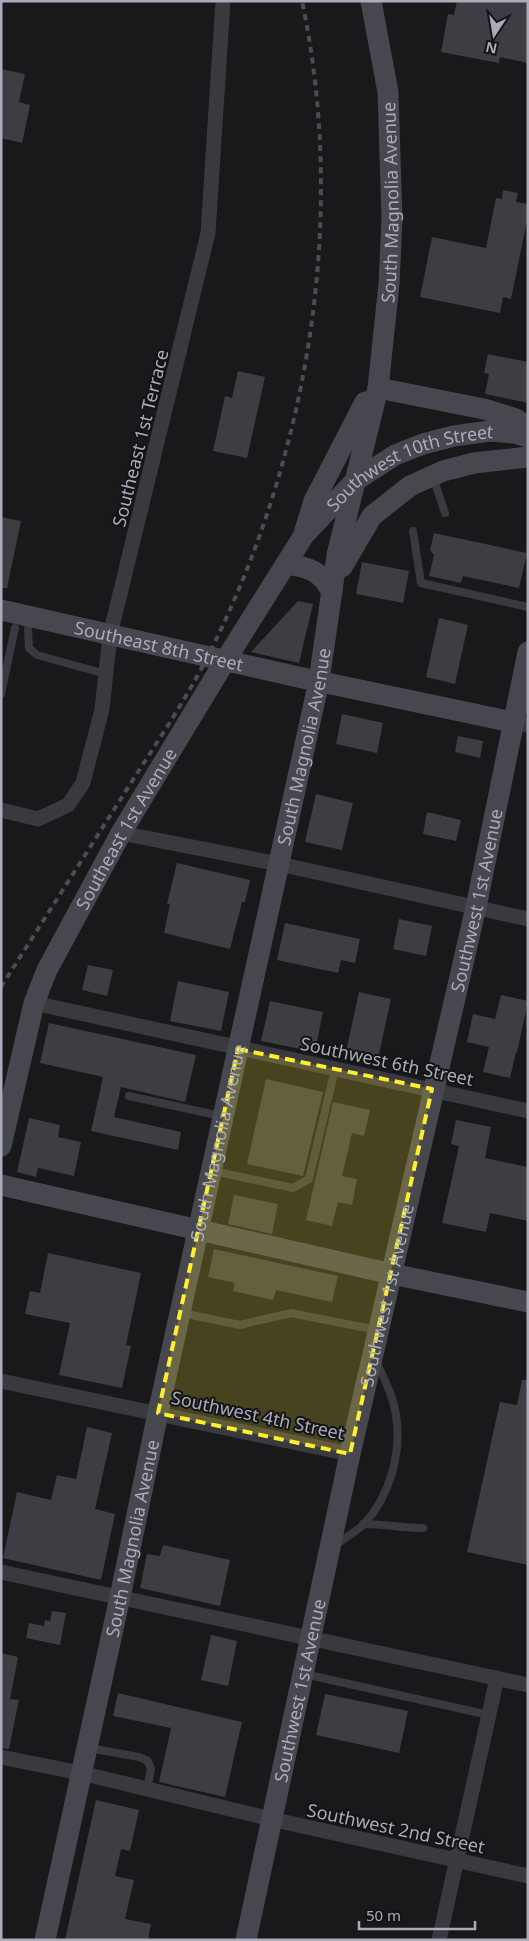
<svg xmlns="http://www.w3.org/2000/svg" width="529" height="1941" font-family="'Noto Sans',sans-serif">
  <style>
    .building { fill: #3e3d43 }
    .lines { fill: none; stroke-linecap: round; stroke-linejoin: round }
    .lane { stroke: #3a3940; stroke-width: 8 }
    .street { stroke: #3a3940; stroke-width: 15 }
    .secondary { stroke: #474750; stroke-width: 21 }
    .rail { stroke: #4c4c55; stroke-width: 4; stroke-dasharray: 6 5; stroke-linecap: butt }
    .marked { fill: #ffef2c; fill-opacity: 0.2; stroke: #ffef2c; stroke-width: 4; stroke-dasharray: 10 6; stroke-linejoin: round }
    .labels { text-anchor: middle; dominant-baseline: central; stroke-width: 4; stroke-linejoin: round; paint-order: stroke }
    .street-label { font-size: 18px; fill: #aaabbb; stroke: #141316 }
  </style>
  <rect width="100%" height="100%" fill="#19181b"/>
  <path class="building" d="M457 1H528V63L500 57 499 63 441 52 448 14 454 15Z
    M1 69 25 74 19 102 30 105 22 143 1 138Z
    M503 190 518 193 516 202 528 204V216L511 299 503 297 500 313 420 297 432 237 486 248 496 198 502 199Z
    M488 354 528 362V403L485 394 489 374 484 373Z
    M238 371 265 377 247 458 213 451 225 396 232 398Z
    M1 517 21 521 7 588H1Z
    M434 533 527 553 519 588 463 576 461 583 429 576 434 555 430 550Z
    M362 562 409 571 403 603 356 594Z
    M298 601 313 604 299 663 251 652Z
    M439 618 468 625 455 684 426 677Z
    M342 714 383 723 377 753 336 744Z
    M458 736 483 741 480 758 455 752Z
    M316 794 353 803 342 850 305 842Z
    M427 812 461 820 456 841 423 834Z
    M177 863 250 880 245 902H242L230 949 164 933 170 904H167Z
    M399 919 432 926 426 956 393 949Z
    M285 923 360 939 355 963 341 960 338 973 277 960Z
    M88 965 113 970 107 996 82 990Z
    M178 981 229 992 221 1031 170 1021Z
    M359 992 391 999 378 1059 346 1052Z
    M501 995 528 1001 517 1053 516 1052 510 1078 483 1072 489 1047 467 1042 473 1014 495 1019Z
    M270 1001 323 1012 315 1052 261 1041Z
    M49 1023 196 1055 185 1102 121 1087 114 1117 181 1132 178 1150 91 1131 103 1077 40 1063Z
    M266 1079 323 1092 303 1176 247 1164Z
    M333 1102 370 1110 364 1136 352 1133 342 1176 357 1179 352 1205 338 1202 332 1226 306 1220Z
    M29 1118 60 1125 58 1137 81 1142 74 1176 38 1168 36 1177 17 1172Z
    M456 1120 491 1127 485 1158 528 1167V1221L490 1213 486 1232 442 1223 459 1146 451 1144Z
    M234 1195 278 1204 272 1234 228 1224Z
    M214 1249 338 1276 332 1302 276 1290 273 1300 233 1291 235 1283 208 1277Z
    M48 1253 141 1273 126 1345 131 1346 122 1388 59 1375 70 1323 25 1314 30 1291 40 1293Z
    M522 1380H528V1565L467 1552 500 1402 517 1405Z
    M87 1427 112 1433 95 1509 115 1514 101 1580 3 1558 17 1492 51 1500 57 1475 76 1479Z
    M163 1545 230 1560 220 1606 140 1588 147 1554 160 1556Z
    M52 1611 66 1613 60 1645 26 1638 29 1623 44 1626 45 1620 50 1621Z
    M211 1635 237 1641 228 1686 201 1680Z
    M1 1653 18 1657 10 1699 19 1700 9 1749 1 1748Z
    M118 1693 242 1722 225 1797 159 1782 171 1728 113 1716Z
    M325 1694 408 1711 399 1753 316 1735Z
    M96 1800 139 1810 130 1851 121 1849 115 1876 134 1880 125 1919 151 1924 148 1940H65Z"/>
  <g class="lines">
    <path class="lane" d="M433 477 445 513
      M413 531 421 583 528 607
      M30 617 28 630 29 648 37 655 106 674
      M1 694 15 628
      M129 1096 221 1116
      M213 1171 293 1188 309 1179 335 1069
      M182 1313 240 1325 291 1313 377 1330
      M363 1524C383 1524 403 1528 423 1528
      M335 1545C344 1539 355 1532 363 1525 390 1497 402 1452 396 1415 393 1396 384 1378 376 1361
      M304 1674 489 1715
      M89 1748 139 1757 148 1761 151 1769 147 1789"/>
    <path class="street" d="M512 722 528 725
      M1 810 38 819 68 805 83 783 102 709 110 635 208 233 223 1
      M121 833 279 864 528 919
      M34 1003 528 1111
      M1 1381 350 1454
      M1 1572 528 1685
      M1 1757 81 1773 271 1819 528 1876
      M439 1940 497 1678"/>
    <g class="secondary">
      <path d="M378 388 484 409 516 419 528 428"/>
      <path d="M305 530 314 501 365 402"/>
      <path d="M286 564C309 567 321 571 332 592"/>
      <path d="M342 567 372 516 410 486 443 471 474 463 528 457"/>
      <path id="s1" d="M1 610 298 677 512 722"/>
      <path id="s2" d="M1 1146 34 1003 47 970 121 833 225 661 304 535 355 481 395 455 423 444 454 436 490 431 514 433 528 437"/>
      <path d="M1 1185 392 1274 528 1302"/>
      <path id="s3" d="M45 1940 120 1597 158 1413 319 681 337 555 378 388 389 284 392 219 388 92 371 1"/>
      <path id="s4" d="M246 1940 350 1454 476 907 528 652"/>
    </g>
    <path class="rail" d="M1 987C41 924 82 860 122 797 151 751 183 705 208 656 308 458 348 219 302 1"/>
  </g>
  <path class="marked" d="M238 1049 432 1089 350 1454 158 1413Z"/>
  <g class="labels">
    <g class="street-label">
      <text stroke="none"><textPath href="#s3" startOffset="1774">South Magnolia Avenue</textPath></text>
      <text transform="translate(140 438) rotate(-76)">Southeast 1st Terrace</text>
      <text stroke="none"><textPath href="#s2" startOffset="818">Southwest 10th Street</textPath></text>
      <text stroke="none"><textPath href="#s1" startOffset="162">Southeast 8th Street</textPath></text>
      <text stroke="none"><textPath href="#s3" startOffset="1221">South Magnolia Avenue</textPath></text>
      <text stroke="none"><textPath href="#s2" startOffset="344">Southeast 1st Avenue</textPath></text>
      <text stroke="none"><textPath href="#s4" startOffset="1065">Southwest 1st Avenue</textPath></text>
      <text transform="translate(387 1061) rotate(12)">Southwest 6th Street</text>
      <text stroke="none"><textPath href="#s3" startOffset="816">South Magnolia Avenue</textPath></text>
      <text stroke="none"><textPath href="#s4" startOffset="660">Southwest 1st Avenue</textPath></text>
      <text transform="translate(258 1415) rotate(12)">Southwest 4th Street</text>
      <text stroke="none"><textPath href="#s3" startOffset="411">South Magnolia Avenue</textPath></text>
      <text stroke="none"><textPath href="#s4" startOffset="255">Southwest 1st Avenue</textPath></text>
      <text transform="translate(396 1828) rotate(12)">Southwest 2nd Street</text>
    </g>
  </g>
  <rect width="529" height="1941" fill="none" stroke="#aaabbb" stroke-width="5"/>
  <g transform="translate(494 35) rotate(192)" stroke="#141316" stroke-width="4" paint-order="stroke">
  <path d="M0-4L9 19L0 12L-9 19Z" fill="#aaabbb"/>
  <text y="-8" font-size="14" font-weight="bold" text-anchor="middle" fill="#aaabbb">N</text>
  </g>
  <path d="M359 1921v8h116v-8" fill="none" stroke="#aaabbb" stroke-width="2.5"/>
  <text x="366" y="1921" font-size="15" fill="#aaabbb" stroke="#141316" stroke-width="4" paint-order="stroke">50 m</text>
</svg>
